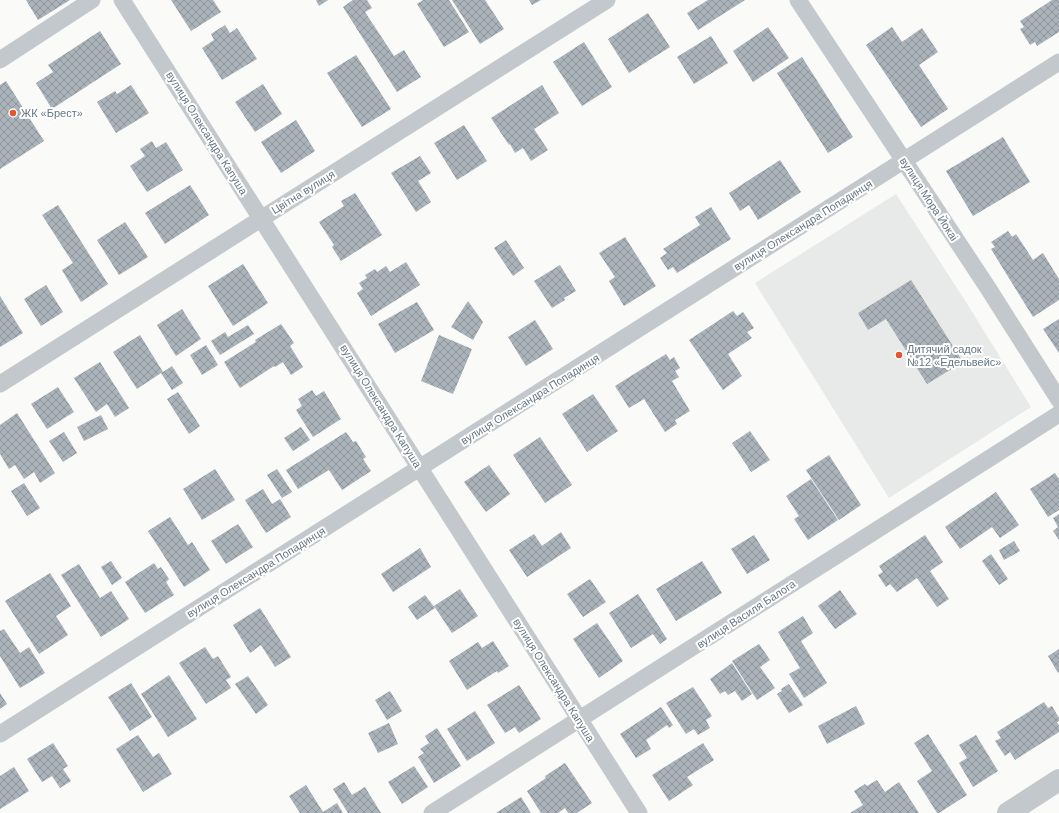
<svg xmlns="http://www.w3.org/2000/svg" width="1059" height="813" font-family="Helvetica,sans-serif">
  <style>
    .built { fill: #e8e9e9 }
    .building { fill: url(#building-cross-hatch) }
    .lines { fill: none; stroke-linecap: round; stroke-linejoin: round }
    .minor { stroke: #c3c8cc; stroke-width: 17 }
    .tertiary { stroke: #c3c8cc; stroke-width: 22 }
    .poi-dot { fill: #e4572e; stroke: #fff; stroke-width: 1.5 }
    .labels { text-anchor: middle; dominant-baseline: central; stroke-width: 4; stroke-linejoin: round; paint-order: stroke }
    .poi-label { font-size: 11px; fill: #657683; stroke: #fff; text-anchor: start }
    .street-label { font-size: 11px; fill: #657683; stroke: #fff }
  </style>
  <defs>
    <pattern id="building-cross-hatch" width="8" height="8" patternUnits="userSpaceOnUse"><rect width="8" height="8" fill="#aab3b9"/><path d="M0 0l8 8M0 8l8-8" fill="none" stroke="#8e969c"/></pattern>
  </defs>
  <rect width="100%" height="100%" fill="#fafaf8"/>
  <path class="built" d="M896 194 966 302 1031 407 889 498 755 283Z"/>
  <path class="building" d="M26 0H70L38 20Z
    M171 0H213L221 12 191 31Z
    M316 0H328L319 6Z
    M353 0H367L372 8 365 12 394 56 404 50 421 77 397 92 343 7Z
    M423 0H449L469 32 444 47 417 4Z
    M452 0H485L504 29 480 44Z
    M529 0H541L532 5Z
    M708 0H745L698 30 687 13Z
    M1052 0H1059V32L1037 46 1035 42 1030 45 1020 29 1024 27 1020 21Z
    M648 13 670 47 629 73 608 39Z
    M225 25 230 33 237 28 257 59 222 80 202 48 214 40 211 34Z
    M768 27 789 58 753 82 733 51Z
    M892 27 902 42 922 28 938 52 919 65 948 109 921 127 866 45Z
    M100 31 121 64 52 109 36 83 53 72 48 65Z
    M711 36 728 63 694 84 677 57Z
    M584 42 612 87 582 106 553 62Z
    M356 55 391 109 362 127 327 73Z
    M802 57 853 137 828 153 777 73Z
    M6 81 44 141 0 169V85Z
    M263 84 282 114 255 132 235 102Z
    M131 85 149 113 116 133 97 102 115 91 117 94Z
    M542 85 559 113 534 129 548 150 531 161 523 148 515 153 510 144 509 145 491 118Z
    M296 120 315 151 281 173 261 142Z
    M464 125 487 161 457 180 434 143Z
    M1003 137 1030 182 973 216 946 171Z
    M152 141 156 148 166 142 183 170 147 192 130 166 145 156 140 149Z
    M420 156 431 173 418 181 431 202 416 212 391 173Z
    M780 160 801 192 758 220 749 205 740 211 729 193Z
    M190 185 209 215 165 244 145 213Z
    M355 193 382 235 341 261 332 247 334 245 319 222 344 206 341 201Z
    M58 205 108 284 81 302 62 270 73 263 42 215Z
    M711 207 731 239 677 273 673 267 668 270 660 258 667 253 663 249 700 225 695 217Z
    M125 222 148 257 119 275 97 240Z
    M1008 231 1012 237 1016 234 1033 260 1043 253 1059 279V300L1033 317 991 249 995 247 991 242Z
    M625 237 656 286 624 306 609 281 615 277 599 253Z
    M506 240 524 268 513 276 494 248Z
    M406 262 420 285 371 316 357 293 363 289 359 283 367 278 365 275 375 269 377 272 386 266 390 272Z
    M243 264 268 303 233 326 208 286Z
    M560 265 576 291 564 298 565 300 552 308 534 281Z
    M911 280 963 362 927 384 886 319 868 330 858 313Z
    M46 285 63 312 41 326 24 299Z
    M0 296 23 333 0 347Z
    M468 301 483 322 473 340 451 327Z
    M417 302 434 330 395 353 378 324Z
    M182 309 201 339 176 356 157 325Z
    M733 311 737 316 743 312 754 328 747 332 752 338 728 354 742 376 723 390 689 340Z
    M1059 319V353L1043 329Z
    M535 320 553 349 526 366 508 337Z
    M281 324 294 343 290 346 303 367 291 375 283 362 275 367 274 366 240 388 224 362 256 342 255 340Z
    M248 325 254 334 220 355 211 341 225 332 228 337Z
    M140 335 163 372 172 366 183 383 172 390 161 373 137 389 113 352Z
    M439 335 472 349 453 394 421 381Z
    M206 345 218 365 202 375 190 355Z
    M666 354 670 360 674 357 680 368 675 371 679 377 672 381 690 411 675 420 677 424 665 432 644 399 629 408 615 386Z
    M100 362 129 408 115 417 107 404 96 412 74 378Z
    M58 387 74 412 47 429 31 404Z
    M312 390 316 396 324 391 341 419 313 437 296 410 302 406 298 399Z
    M178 392 200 426 189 434 167 399Z
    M593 394 618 431 587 452 562 414Z
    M17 413 55 473 40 483 34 472 24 479 15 465 9 469 0 454V425Z
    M101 415 108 429 84 441 77 427Z
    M301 427 310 440 293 451 284 438Z
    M750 431 770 460 751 472 732 443Z
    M64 432 77 453 63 462 49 441Z
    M346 432 353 442 356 441 366 457 363 459 371 471 342 490 329 470 298 489 286 470Z
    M540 437 572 485 545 503 513 455Z
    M829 455 861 505 839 520 806 470Z
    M489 465 510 494 486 512 464 482Z
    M215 469 235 500 202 520 183 489Z
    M277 469 292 492 282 498 267 475Z
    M1055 473 1059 479V510L1048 517 1030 489Z
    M811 479 838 520 808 540 794 519 799 516 786 496Z
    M24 483 40 508 27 516 11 491Z
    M263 489 272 504 280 499 291 517 266 533 245 500Z
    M996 492 1019 525 1000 538 992 527 960 549 945 527Z
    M1059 514V540L1053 531 1058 527 1053 518Z
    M170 517 188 545 192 542 210 570 184 587 148 531Z
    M238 524 253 547 226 564 211 541Z
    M561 532 571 548 527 577 509 550 534 534 542 546Z
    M754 535 770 560 747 574 731 549Z
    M925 535 943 562 930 571 949 599 937 607 917 578 897 592 890 584 886 587 878 575 883 572 879 566Z
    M1014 541 1020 551 1004 560 999 550Z
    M420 548 431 567 393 592 381 574Z
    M991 554 1008 579 999 585 982 561Z
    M111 561 122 578 112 585 101 567Z
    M702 561 722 593 676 621 656 589Z
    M154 563 158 569 161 567 169 579 166 582 174 595 145 613 125 582Z
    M79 564 100 598 111 591 129 619 101 637 61 575Z
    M50 573 71 606 56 616 68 635 39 654 5 601Z
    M590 579 606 602 583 617 567 594Z
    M460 589 478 616 452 633 434 606Z
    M840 590 857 614 835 629 818 606Z
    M638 594 667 639 660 644 653 634 631 648 609 613Z
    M425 595 435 608 417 620 408 607Z
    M260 608 291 657 275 667 261 645 250 653 233 625Z
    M803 616 813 633 801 641 827 683 804 698 789 674 800 668 778 632Z
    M597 623 623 661 599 678 573 639Z
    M4 629 20 653 29 647 45 673 20 688 0 656V631Z
    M493 641 509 666 498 673 497 671 467 690 449 661 478 642 482 648Z
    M759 644 770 660 760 667 775 688 757 700 732 661Z
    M205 647 213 659 218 656 231 677 226 680 231 688 206 704 179 663Z
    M1059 649V672L1058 673 1048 656Z
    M732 663 752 694 742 701 735 691 728 695 725 691 720 694 710 679Z
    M169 675 197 719 168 737 141 694Z
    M248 676 268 705 256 714 235 684Z
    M131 683 152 717 130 731 108 697Z
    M789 684 803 705 789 713 777 694 782 691 781 689Z
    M519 685 541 719 519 733 515 727 505 733 487 705Z
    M693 687 712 716 706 720 710 728 698 735 694 729 686 734 666 703Z
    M390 691 402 711 387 720 375 700Z
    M0 693 7 704 0 709Z
    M1044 702 1048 708 1052 706 1059 718V721L1057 722 1059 726V732L1015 760 1010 752 1005 756 995 741 1001 738 997 732Z
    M856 706 865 724 827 744 818 726Z
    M661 707 673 725 669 728 667 725 646 740 651 749 636 758 620 734Z
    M475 711 495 743 467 761 447 729Z
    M389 723 398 744 378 753 368 733Z
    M437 728 461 766 434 783 418 757 424 753 420 749 429 743 425 736Z
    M928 734 967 795 939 813H937L917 781 932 771 914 743Z
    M138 735 153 757 159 753 172 774 143 792 116 749Z
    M976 735 998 771 973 787 959 763 967 758 959 745Z
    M53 743 68 766 63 769 71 781 60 788 52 776 42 782 27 759Z
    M703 743 714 760 687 777 693 785 669 801 652 775Z
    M565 763 592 803 577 813H568L565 808 558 813H541L527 791 546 778 545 776Z
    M414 766 428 787 402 804 388 782Z
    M14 767 29 791 0 809V776Z
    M877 780 885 792 899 782 919 813H850L863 805 854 791 865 784 867 786Z
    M344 782 352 795 365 787 381 813H348L333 789Z
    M306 785 323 812 337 803 343 813H300L289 796Z
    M521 797 531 813H496Z"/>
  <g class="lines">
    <path class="minor" d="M122 0 639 813
      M798 0 988 288 1059 400
      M0 60 92 0
      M0 384 607 0
      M0 734 1059 62
      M432 813 1059 414"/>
    <path class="tertiary" d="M1008 813 1059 780"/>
  </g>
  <g class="poi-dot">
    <circle cx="13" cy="113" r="4"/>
    <circle cx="899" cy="355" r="4"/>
  </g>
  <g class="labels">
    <g class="poi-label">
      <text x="21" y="113">ЖК «Брест»</text>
      <text x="907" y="349">Дитячий садок<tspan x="907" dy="13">№12 «Едельвейс»</tspan></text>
    </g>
    <g class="street-label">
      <text transform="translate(207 133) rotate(58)">вулиця Олександра Капуша</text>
      <text transform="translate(303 192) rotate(-32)">Цвітна вулиця</text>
      <text transform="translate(929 199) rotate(57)">вулиця Мора Йокаі</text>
      <text transform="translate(803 225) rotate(-32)">вулиця Олександра Попадинця</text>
      <text transform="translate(530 399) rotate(-32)">вулиця Олександра Попадинця</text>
      <text transform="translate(381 406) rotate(58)">вулиця Олександра Капуша</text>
      <text transform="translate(256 572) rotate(-32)">вулиця Олександра Попадинця</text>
      <text transform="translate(746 614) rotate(-33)">вулиця Василя Балога</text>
      <text transform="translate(554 680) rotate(58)">вулиця Олександра Капуша</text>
    </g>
  </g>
</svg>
